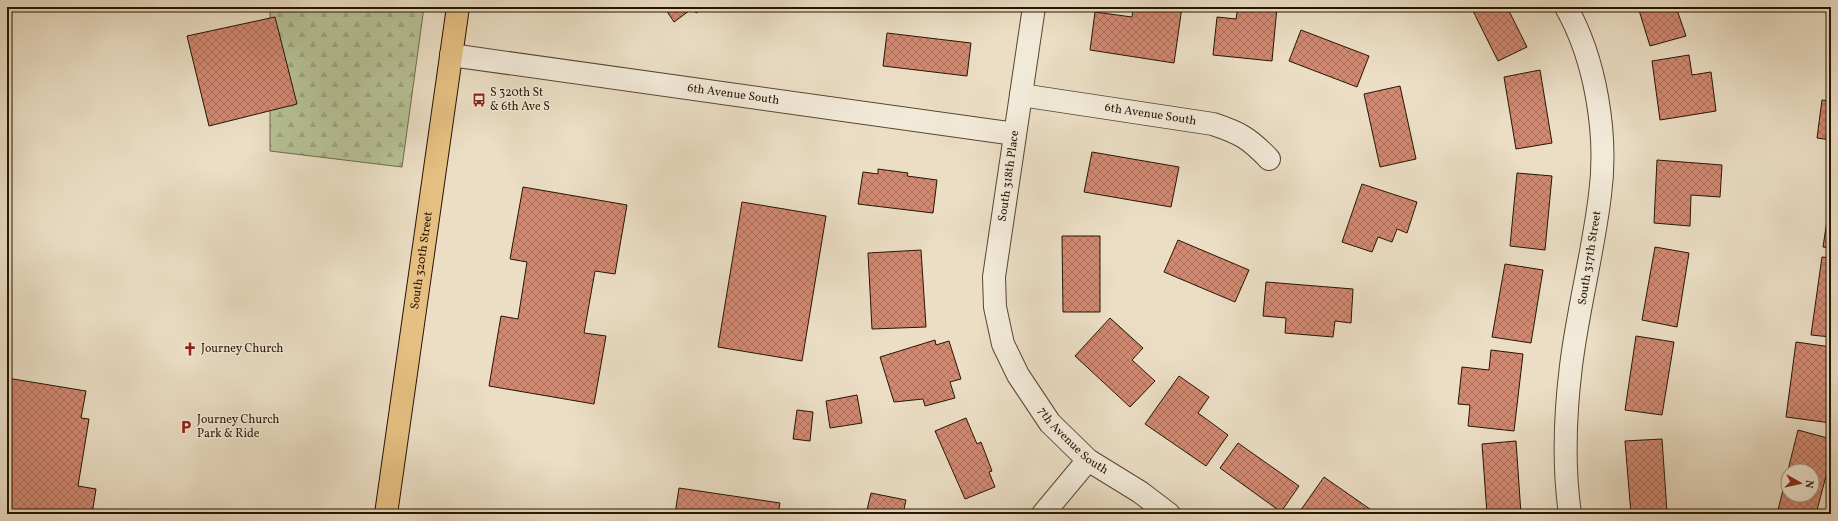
<svg xmlns="http://www.w3.org/2000/svg" width="1838" height="521" font-family="Vollkorn,serif">
  <style>
    .forest { fill: url(#forest-firs); stroke: #6e6b4b }
    .building { fill: url(#building-cross-hatch); stroke: #271500; fill-rule: evenodd }
    .lines { fill: none; stroke-linecap: round; stroke-linejoin: round }
    .minor-casing { stroke: #584731; stroke-width: 24 }
    .major-casing { stroke: #271500; stroke-width: 24 }
    .minor { stroke: #f2ead9; stroke-width: 22 }
    .major { stroke: #e6bf82; stroke-width: 22 }
    .labels { text-anchor: middle; dominant-baseline: central; stroke-width: 3; stroke-linejoin: round; paint-order: stroke }
    .poi-label { font-size: 12px; fill: #271500; stroke: #f2ead9; text-anchor: start }
    .street-label { font-size: 12px; fill: #271500; stroke: #f2ead9 }
  </style>
  <defs>
    <pattern id="forest-firs" width="22" height="20" patternUnits="userSpaceOnUse"><rect width="22" height="20" fill="#b6c196"/><path d="M5 1l3.5 6h-7zM16 11l3.5 6h-7z" fill="#9ca580"/></pattern>
    <pattern id="building-cross-hatch" width="8" height="8" patternUnits="userSpaceOnUse"><rect width="8" height="8" fill="#d18972"/><path d="M0 0l8 8M0 8l8-8" fill="none" stroke="#aa6f5b"/></pattern>
  </defs>
  <rect width="100%" height="100%" fill="#ebdec5"/>
  <filter id="stains"><feTurbulence type="fractalNoise" baseFrequency=".005" numOctaves="4"/><feColorMatrix values="0 0 0 0 .2 0 0 0 0 .09 0 0 0 0 .02 0 0 0 .5 -.17"/></filter>
  <radialGradient id="worn" r=".72"><stop offset=".6" stop-color="#630" stop-opacity="0"/><stop offset="1" stop-color="#630" stop-opacity=".3"/></radialGradient>
  <path class="forest" d="M270 7H424L402 167 270 151Z"/>
  <path class="building" d="M664 7H704L696 13 693 8 674 22Z
    M1133 7H1182L1174 63 1090 50 1095 12 1132 17Z
    M1238 7H1277L1272 61 1213 55 1217 17 1236 19Z
    M1471 7H1507L1527 47 1498 61Z
    M1638 7H1676L1686 36 1650 46Z
    M275 17 297 104 209 126 187 36Z
    M1301 30 1369 56 1357 87 1289 61Z
    M887 33 971 43 967 76 883 66Z
    M1689 55 1692 75 1711 72 1716 111 1660 120 1652 61Z
    M1540 70 1552 143 1516 149 1504 77Z
    M1400 86 1416 159 1380 167 1364 94Z
    M1822 100 1831 101V140L1817 138Z
    M1092 152 1179 167 1171 207 1084 192Z
    M1657 160 1722 165 1720 197 1691 195 1690 226 1654 223Z
    M878 169 908 173 907 176 937 180 933 213 858 204 863 172 878 174Z
    M1517 173 1552 176 1545 250 1510 246Z
    M1362 184 1417 202 1407 233 1397 229 1392 242 1378 237 1372 252 1342 242Z
    M523 187 627 205 615 274 595 271 584 333 606 336 594 404 489 386 501 316 518 319 527 262 510 259Z
    M1831 193V248L1823 247Z
    M742 202 826 216 802 361 718 347Z
    M1062 236H1100V312H1063Z
    M1178 240 1249 270 1235 302 1164 272Z
    M1655 247 1689 253 1677 327 1642 320Z
    M921 250 926 327 872 329 868 253Z
    M1822 257 1831 258V337L1811 335Z
    M1505 264 1543 270 1531 343 1492 337Z
    M1266 282 1353 289 1351 323 1335 321 1333 337 1285 333 1286 318 1263 316Z
    M1110 318 1143 348 1132 360 1155 381 1130 407 1075 356Z
    M1636 336 1674 342 1662 415 1625 410Z
    M935 340 936 345 949 341 961 379 950 382 955 398 925 406 923 399 894 402 880 357Z
    M1796 342 1831 347V423L1786 417Z
    M1491 350 1523 354 1514 431 1468 426 1470 405 1458 404 1462 367 1489 370Z
    M1179 376 1209 397 1198 413 1228 435 1206 466 1145 424Z
    M7 378 86 391 81 418 89 419 78 486 96 489 92 514H7Z
    M857 395 862 423 830 428 826 401Z
    M797 410 813 412 810 441 793 439Z
    M966 418 977 444 981 442 992 471 989 472 995 487 965 499 935 431Z
    M1798 430 1831 439V457L1816 514H1792L1778 510ZM1788 471H1812V495H1788Z
    M1662 439 1667 512 1631 514 1625 441Z
    M1516 441 1521 514H1487L1482 444Z
    M1238 443 1299 486 1281 512 1220 468Z
    M1324 477 1377 514H1298Z
    M679 488 780 503 778 514H675Z
    M871 493 906 500 903 514H866Z"/>
  <g class="lines">
    <g class="minor-casing">
      <g id="minor">
        <path id="s1" d="M1034 7 994 277 995 307 1003 344 1018 375 1050 423 1088 460 1140 492 1169 514"/>
        <path d="M1566 7C1596 60 1608 135 1600 195 1593 253 1578 309 1571 366 1565 415 1563 465 1570 514"/>
        <path id="s2" d="M451 55 1015 134"/>
        <path id="s3" d="M1021 95 1213 124C1240 133 1249 138 1269 159"/>
        <path d="M1043 514 1088 460"/>
      </g>
    </g>
    <g class="major-casing">
      <g id="major">
        <path id="s4" d="M386 514 458 7"/>
      </g>
    </g>
    <use href="#minor" class="minor"/>
    <use href="#major" class="major"/>
  </g>
  <defs>
    <g id="bus-bare" transform="scale(1.08)"><path d="M-5-6H5V4H4V6H2V4H-2V6H-4V4H-5ZM-3.5-4V0h7V-4ZM-3.5 1.2v1.5H-2V1.2ZM2 1.2v1.5H3.5V1.2Z" fill="#8f2418" stroke="#f2ead9" stroke-width="2.5" paint-order="stroke"/></g>
    <g id="church-bare" transform="scale(1.08)"><path d="M-1.2-6h2.4v3.5h3.3v2.4h-3.3V6h-2.4V-.1h-3.3v-2.4h3.3Z" fill="#8f2418" stroke="#f2ead9" stroke-width="2.5" paint-order="stroke"/></g>
    <g id="parking-bare" transform="scale(1.08)"><path d="M-3.5-5.5H1a3.5 3.5 0 0 1 0 7H-1V5.5H-3.5ZM-1-3.4V-.6H.8a1.4 1.4 0 0 0 0-2.8Z" fill="#8f2418" stroke="#f2ead9" stroke-width="2.5" paint-order="stroke"/></g>
  </defs>
  <g fill-rule="evenodd">
    <use href="#bus-bare" x="479" y="100"/>
    <use href="#church-bare" x="190" y="349"/>
    <use href="#parking-bare" x="186" y="427"/>
  </g>
  <g class="labels">
    <g class="poi-label">
      <text x="490" y="93">S 320th St<tspan x="490" dy="14">&amp; 6th Ave S</tspan></text>
      <text x="201" y="349">Journey Church</text>
      <text x="197" y="420">Journey Church<tspan x="197" dy="14">Park &amp; Ride</tspan></text>
    </g>
    <g class="street-label">
      <text stroke="none"><textPath href="#s2" startOffset="285">6th Avenue South</textPath></text>
      <text stroke="none"><textPath href="#s3" startOffset="131">6th Avenue South</textPath></text>
      <text transform="translate(1009 176) rotate(-82)">South 318th Place</text>
      <text transform="translate(1590 258) rotate(-81)">South 317th Street</text>
      <text stroke="none"><textPath href="#s4" startOffset="256">South 320th Street</textPath></text>
      <text stroke="none"><textPath href="#s1" startOffset="462">7th Avenue South</textPath></text>
    </g>
  </g>
  <rect width="1838" height="521" fill="none" stroke="#ebdec5" stroke-width="24"/>
  <rect x="8" y="8" width="1822" height="505" fill="none" stroke="#271500" stroke-width="2"/>
  <rect x="12" y="12" width="1814" height="497" fill="none" stroke="#271500"/>
  <g transform="translate(1800 483) rotate(98)"><circle r="19" fill="#f2ead9" stroke="#a19582"/>
  <path d="M0-3L7 15L0 10L-7 15Z" fill="#8f2418"/>
  <text y="-6" font-size="11" font-weight="bold" text-anchor="middle" fill="#271500">N</text>
  </g>
  <rect width="100%" height="100%" filter="url(#stains)"/>
  <rect width="100%" height="100%" fill="url(#worn)"/>
</svg>
